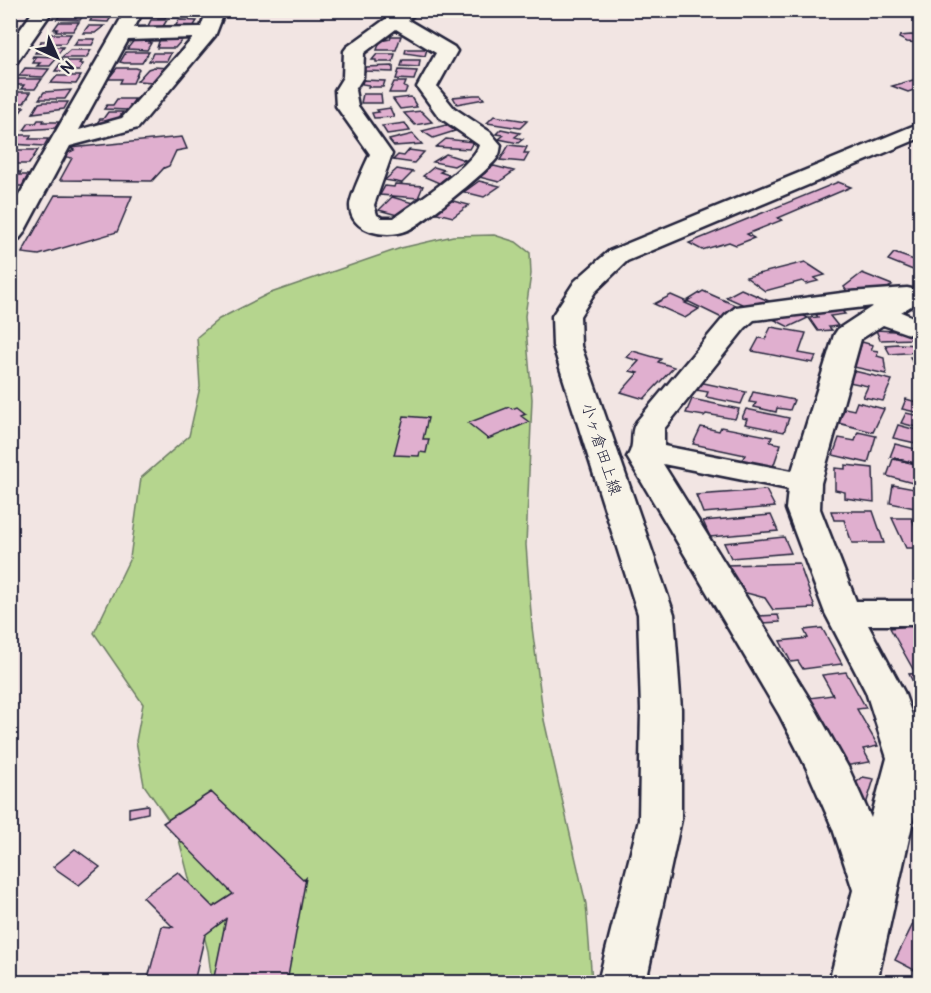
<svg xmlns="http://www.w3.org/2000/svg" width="931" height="993" font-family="Pangolin,'Klee One',sans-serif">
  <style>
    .green { fill: #b5d58e; stroke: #6c7c64; stroke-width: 1.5 }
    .building { fill: #e0afcf; stroke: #22223b; stroke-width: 1.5 }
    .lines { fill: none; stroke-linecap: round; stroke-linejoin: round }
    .street-casing { stroke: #22223b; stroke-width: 5 }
    .secondary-casing { stroke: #22223b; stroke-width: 5 }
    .street { fill: #f7f3e8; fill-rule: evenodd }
    .secondary { fill: #f7f3e8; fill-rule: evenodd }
    .labels { text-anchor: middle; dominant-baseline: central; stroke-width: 4.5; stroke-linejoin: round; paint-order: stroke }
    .street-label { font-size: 16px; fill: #22223b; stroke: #f7f3e8 }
  </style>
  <rect width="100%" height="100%" fill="#f2e5e3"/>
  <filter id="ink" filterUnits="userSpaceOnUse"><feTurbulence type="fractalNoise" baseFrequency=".0167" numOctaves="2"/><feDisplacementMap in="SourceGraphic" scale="12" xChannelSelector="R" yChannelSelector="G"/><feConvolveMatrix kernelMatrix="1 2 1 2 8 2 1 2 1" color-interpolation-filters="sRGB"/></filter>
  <g filter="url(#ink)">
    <path class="green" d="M494 235 516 242 530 253 531 274 525 316 532 399 526 545 532 627 544 720 586 904 592 982H212L208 951 177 832 144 785 136 741 143 704 94 633 130 558 141 478 189 436 200 387 197 337 219 319 268 294 401 248 453 236Z"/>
    <path class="building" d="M145 10 155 12H168L165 18H141Z
      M176 10H200L191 18H172Z
      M63 12 72 13H85L80 20 57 19Z
      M113 14 108 22 90 21 93 16Z
      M151 20H167L162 28H147Z
      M179 20 197 21 193 27H175Z
      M59 22H79L73 31H55L57 29H54Z
      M88 26H104L95 33H83Z
      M49 34H71L65 43 40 44 41 41H47Z
      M911 35 920 36V43L907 42 899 38 900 36Z
      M391 36H401L396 50H377L380 41 390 39Z
      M160 38H178L176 40H182L175 48H157Z
      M78 39H95L92 45H74Z
      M135 39 151 40 149 43H151L147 50 127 49Z
      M39 47H63L59 53H35Z
      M406 49H427L425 56 405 53Z
      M70 50H91L86 58H61Z
      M126 52H149L142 63H124L120 62Z
      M153 53H171L167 61H149Z
      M377 54H395L393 62H376V60H372Z
      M33 56 58 57 50 66H37L40 63H33L36 58H32Z
      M403 60H420L419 67 401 66Z
      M62 61H81L79 64H83L79 71H55Z
      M393 66V72L364 71V67Z
      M154 67 167 68 154 82 137 81 148 69Z
      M25 68 49 69 43 77 19 76Z
      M117 68H136L139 69 133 83H120L122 79H108Z
      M399 70 417 71 414 80 396 79Z
      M57 76H81L76 84 51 83Z
      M16 79H42L35 89H21L24 85H12Z
      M363 80 385 81 383 87H368L369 85 362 84Z
      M913 80 920 82V88L908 92 892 86Z
      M394 82H406L404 87 407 88 405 93H389Z
      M71 90 65 99H39L44 92Z
      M10 92H31L24 103H10Z
      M363 94H381L382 103H361Z
      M474 95H481L484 99 457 104 453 97Z
      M411 97 417 107 400 109 393 99Z
      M117 99H135L127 110 104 109 107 105H113Z
      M44 102H68L64 109 33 113 39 103Z
      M10 107H24L18 115H10Z
      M390 108 394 117 374 118 372 113 379 112 377 110Z
      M421 111 432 122 415 125 404 113Z
      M108 112H123L115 123H97L100 119H103Z
      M494 116 527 121 520 128 487 123Z
      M38 120H44L43 122H59L55 128 24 130 29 123H36Z
      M405 123 410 131 387 134 382 126Z
      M446 125 455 131 433 138 422 131Z
      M501 129 520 133 515 137 523 139 518 143 499 139 504 135 496 134Z
      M413 134 422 144 394 146 389 140Z
      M18 135H31L29 139H48L44 146 12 144Z
      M182 137 187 149 176 151 169 166 164 168 152 181 60 180 72 158 67 157 68 153 74 150 70 148Z
      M446 139 473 142 469 149 436 147Z
      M509 145 527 147 524 153H529L524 162 500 160Z
      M10 150H38L29 164H12Z
      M409 150 424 152 414 163 393 160 398 155 404 156Z
      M446 154 465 160 454 166 433 162Z
      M494 166 514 171 499 182 479 177 485 173 482 172Z
      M434 167 444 170 440 172 449 175 439 183 423 176Z
      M397 169 413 172 402 183 385 180Z
      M10 172H21L19 175H28L22 186H10Z
      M479 181 500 186 484 197 464 192Z
      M838 182 851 187 778 218 782 220 747 234 754 238 736 245 729 242 702 250 689 243Z
      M395 184 423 186 418 198 380 195 385 186 394 187Z
      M55 195 132 196 117 232 39 255 22 253Z
      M392 197 413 203 397 215 379 210Z
      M449 200 469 205 453 217 433 212Z
      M894 253 920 262V270L918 272 888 260Z
      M805 262 825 275 814 278 818 281 806 284 802 281 765 291 746 277Z
      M862 273 892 285 885 290 848 293 844 287Z
      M741 289 769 301 744 305 726 297Z
      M703 291 737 306 722 318 687 301Z
      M671 295 687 302 685 303 699 309 685 318 654 304Z
      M839 308 845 314 830 316 838 326 829 327 832 330 818 331 809 318 818 317 813 311Z
      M797 312 808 318 789 327 771 318 783 313Z
      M771 327 806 333 799 353 816 356 813 363 752 351 759 338 765 339Z
      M876 330 912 332 915 339 880 340Z
      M862 342 873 345 871 350 878 351 877 356 884 358 886 374 854 367Z
      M898 344 920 345V352L890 354 885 345Z
      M633 351 661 359 658 362 674 367 644 399 621 392 638 373 630 371 639 361 626 357Z
      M910 357H920V378Z
      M854 371 892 380 883 401 863 397 868 386 849 382Z
      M699 382 746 392 741 404 706 397 708 392 696 390Z
      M753 392 794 400 790 410 777 408 776 412 754 407 756 403 749 402Z
      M692 399 739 409 735 419 706 414 704 416 686 413Z
      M906 399 920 403V413L902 409Z
      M857 402 884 409 873 432 838 423 845 408 854 410Z
      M509 407 512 409 517 407 526 414 521 416 529 422 488 439 468 423Z
      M746 409 789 418 784 432 745 424 747 419 742 418Z
      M906 413 920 416V428L901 423Z
      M404 416 428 418 423 439H429L426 453 420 452 419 456 394 455Z
      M898 425 920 431V444L893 438Z
      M701 427 719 431 721 427 772 437 770 442 781 444 773 467 742 460 745 455 693 444Z
      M858 432 876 436 868 463 833 455 839 438 855 441Z
      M895 444 920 450V464L890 457Z
      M893 459 920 465V485L887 476Z
      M845 465 873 468 874 502 845 498V492L835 490V468L845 469Z
      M893 485 920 490V509L890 503Z
      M766 490 775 507 703 513 696 495Z
      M831 511H873L884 543H852L844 520H834Z
      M771 515 778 531 710 537 703 521Z
      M892 518H912L915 526H920V548H906Z
      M784 537 791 553 731 558 724 543Z
      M799 563 815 608 773 610 765 598 735 590 726 565Z
      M778 615 780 622 762 623 759 616Z
      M920 625V668L913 669 890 628Z
      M822 628 842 664 803 669 798 661 791 662 780 641 808 638 804 630Z
      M846 672 866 708 857 709 878 746 863 749 870 762 844 766 809 698 833 695 822 675Z
      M920 673V696L909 674Z
      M863 777 874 779 863 814 849 788Z
      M211 792 304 880 306 878 287 982H213L226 919 205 935 194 982H147L162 926 173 927 143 897 178 872 213 907 233 894 163 823Z
      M148 805V813L129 817V808Z
      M75 849 100 867 79 885 53 867Z
      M916 918 920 921V973L895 960Z"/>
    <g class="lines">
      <g class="street-casing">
        <path id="street" d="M126 10H144L134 28 201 27 207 10H225L215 36 138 128 70 146 23 234 19 239 10 241V211ZM193 38 122 118 79 130 128 40Z
          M398 10H419L408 20 454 47 457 51 437 87 454 108 490 132 501 145C500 150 500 154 497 158 489 170 422 224 408 230 388 239 350 233 350 206 350 196 365 165 370 154L336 106 335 90 343 77 344 51 347 47ZM396 29 436 53 417 87 439 117 479 145C475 164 411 205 394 218H382L377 215 374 205 392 154 358 106 355 90 363 77 364 53Z
          M907 288 917 290 920 296 916 303 901 312 920 320V338L883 325 861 339 821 483 820 509 856 601H920V625H868L904 692 920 738V789L877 982H829L853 890 833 829 806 767 780 716 627 457C637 443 628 434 637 421L725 316 736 307 849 292ZM873 306 838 329 834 335 792 471 664 446V429L745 328 754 320ZM663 464 788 489 786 509 825 613 866 692 887 758 871 818 848 767 812 703Z"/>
      </g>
      <g class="secondary-casing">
        <path id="secondary" d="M34 10H53L17 62 10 64V44Z
          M920 123V138L627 261 595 292 580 316 581 346 674 614 681 709V820L646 982H598L639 820 641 709 638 614 553 346 552 316 575 281 609 251Z"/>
      </g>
      <use href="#street" class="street"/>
      <use href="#secondary" class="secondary"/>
    </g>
  </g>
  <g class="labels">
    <g class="street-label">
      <text transform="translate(601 449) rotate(72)">小ヶ倉田上線</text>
    </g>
  </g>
  <rect width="931" height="993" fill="none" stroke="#f7f3e8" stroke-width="36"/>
  <rect x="18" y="18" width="895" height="957" fill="none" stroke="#22223b" stroke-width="2" filter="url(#ink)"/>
  <g transform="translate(57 57) rotate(135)" stroke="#f7f3e8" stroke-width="4.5" paint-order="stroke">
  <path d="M0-4.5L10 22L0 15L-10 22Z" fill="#22223b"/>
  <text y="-9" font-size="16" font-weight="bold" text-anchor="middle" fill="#22223b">N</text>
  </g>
</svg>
